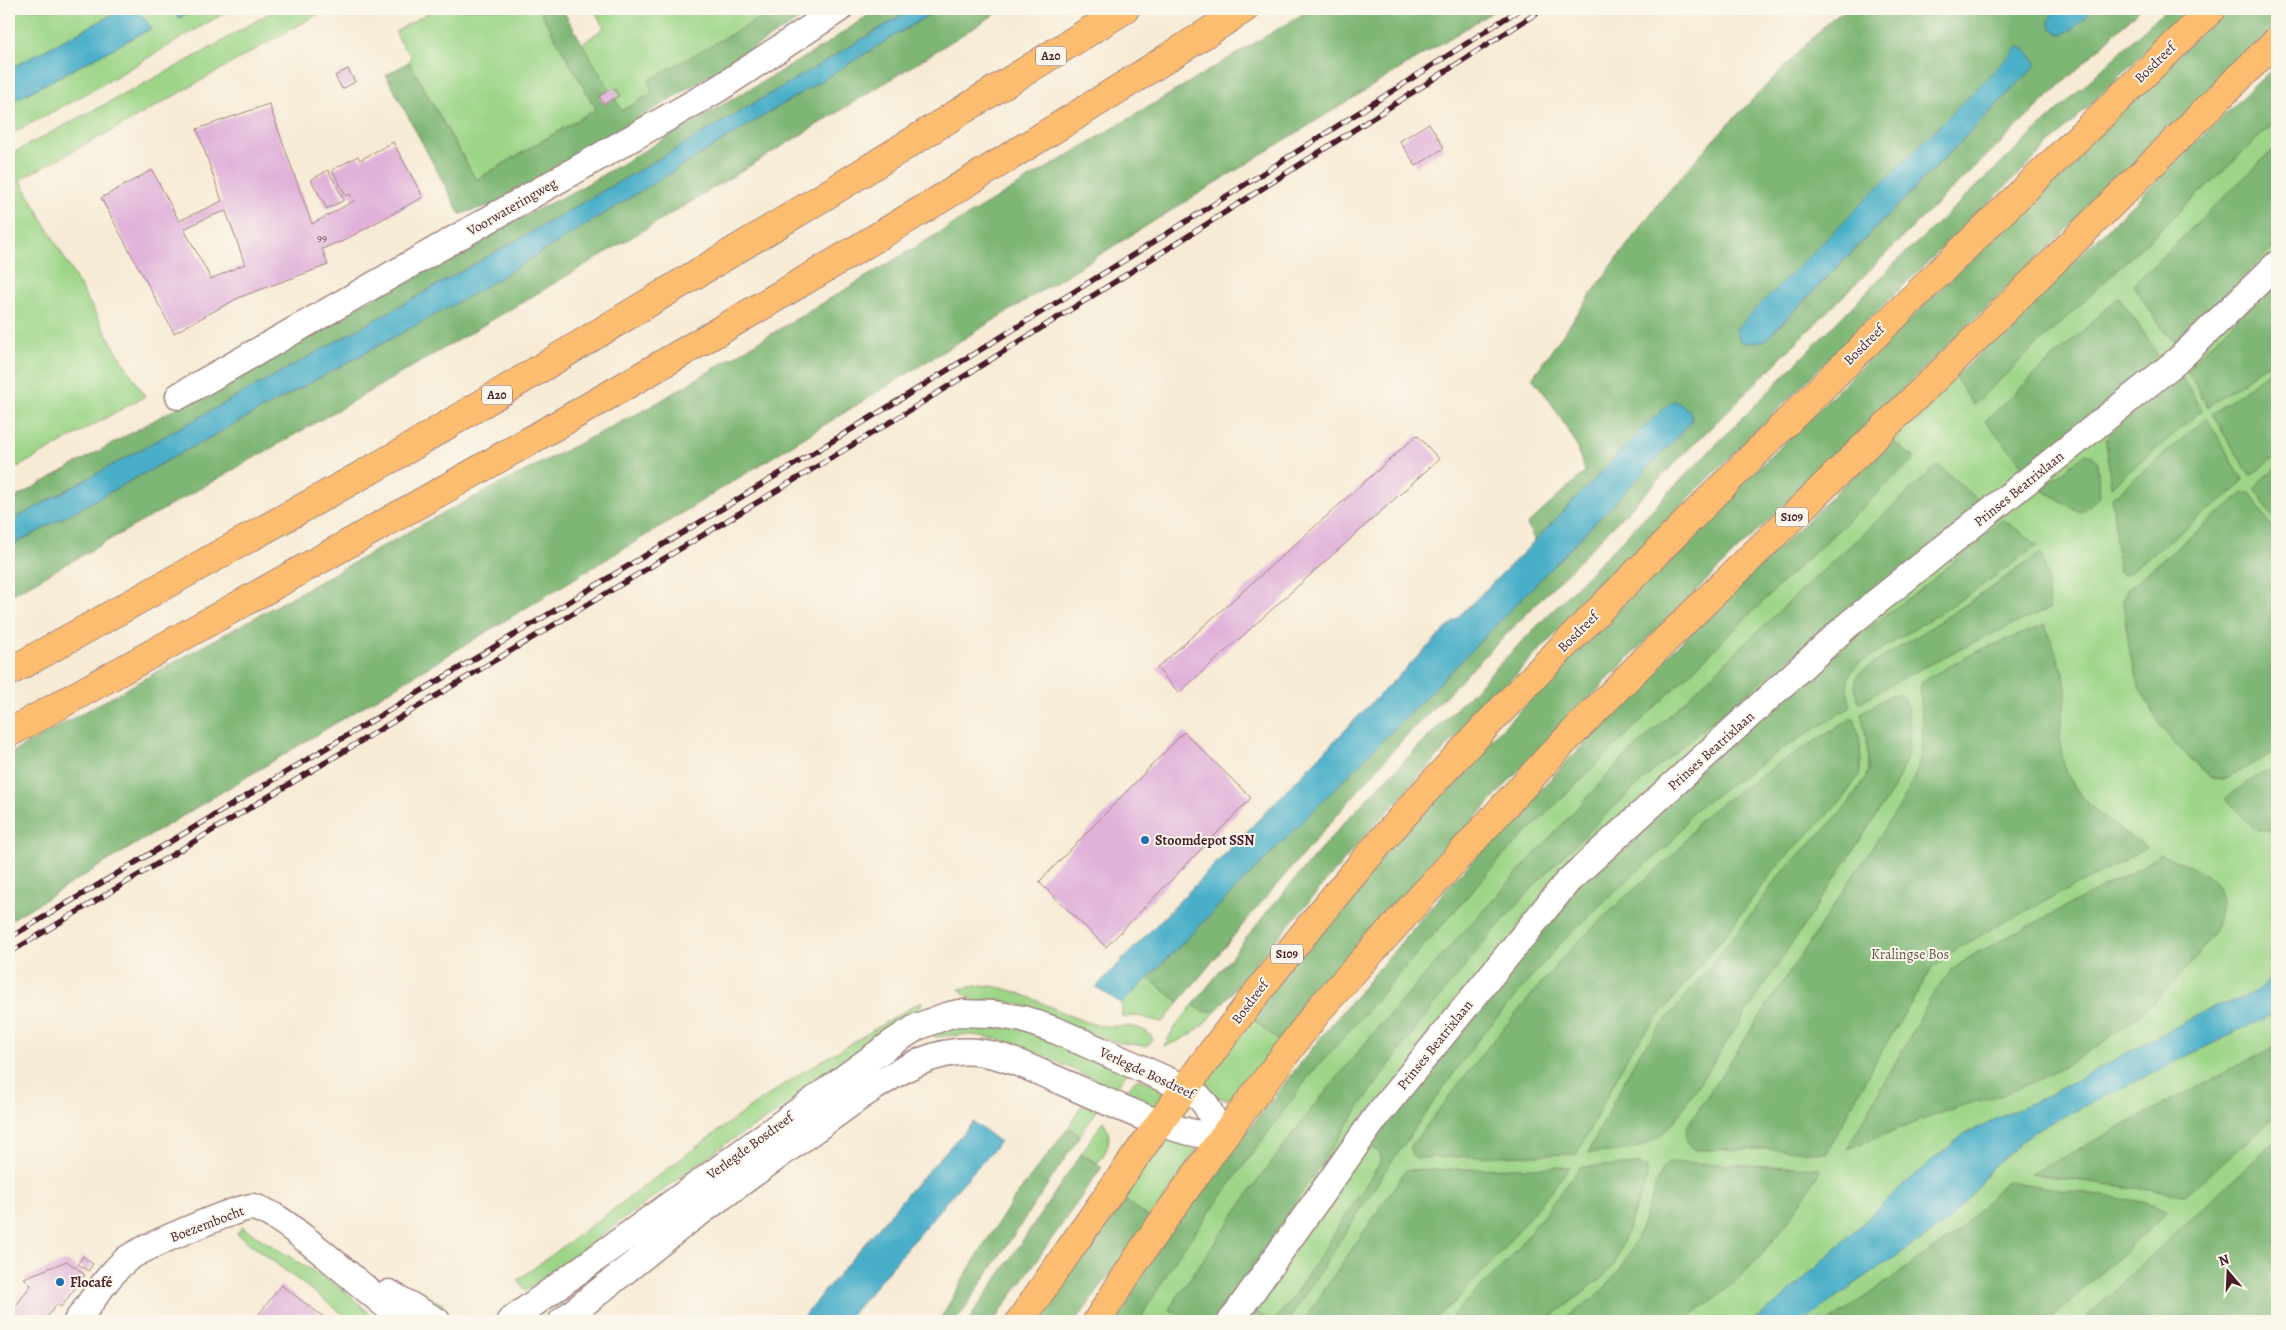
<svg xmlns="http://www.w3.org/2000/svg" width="2286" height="1330" font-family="Alegreya,serif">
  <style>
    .green { fill: #9dd588; stroke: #747a5a }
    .forest { fill: #7eb674; stroke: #646a50; fill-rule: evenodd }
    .water { fill: #49afc8; stroke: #4a677a }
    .building { fill: #e0b2d9; fill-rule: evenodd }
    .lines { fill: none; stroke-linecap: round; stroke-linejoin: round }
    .minor-casing { stroke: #a08580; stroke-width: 29 }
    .highway-casing { stroke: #a08580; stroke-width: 30 }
    .minor { stroke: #fff; stroke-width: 26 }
    .highway { stroke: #fcbd6f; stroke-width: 28 }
    .rail-casing { stroke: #4a1f2b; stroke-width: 5.5 }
    .rail { stroke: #fbf7ec; stroke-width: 4; stroke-dasharray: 11; stroke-linecap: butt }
    .poi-dot { fill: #1f6fb2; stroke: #fbf7ec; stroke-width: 2 }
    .labels { text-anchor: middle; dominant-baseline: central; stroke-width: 4; stroke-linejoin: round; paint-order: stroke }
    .number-label { font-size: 11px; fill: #704456 }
    .shield { fill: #fbf7ec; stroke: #7f6065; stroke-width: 1 }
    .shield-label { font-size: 12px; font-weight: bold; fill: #4a1f2b }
    .street-label { font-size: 14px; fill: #4a1f2b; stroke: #fbf7ec }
    .poi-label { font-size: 14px; font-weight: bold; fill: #4a1f2b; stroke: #fbf7ec; text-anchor: start }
    .park-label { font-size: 14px; fill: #635647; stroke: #fbf7ec }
  </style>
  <rect width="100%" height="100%" fill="#fbf7ec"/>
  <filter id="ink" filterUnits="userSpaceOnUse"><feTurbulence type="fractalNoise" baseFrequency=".02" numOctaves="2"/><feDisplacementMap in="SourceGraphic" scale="10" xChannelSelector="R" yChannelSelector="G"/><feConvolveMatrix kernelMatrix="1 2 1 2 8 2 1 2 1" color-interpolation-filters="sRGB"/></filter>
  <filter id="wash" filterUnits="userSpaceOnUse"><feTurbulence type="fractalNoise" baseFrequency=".0096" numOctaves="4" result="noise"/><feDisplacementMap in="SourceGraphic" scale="20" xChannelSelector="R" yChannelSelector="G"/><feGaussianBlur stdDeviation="1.12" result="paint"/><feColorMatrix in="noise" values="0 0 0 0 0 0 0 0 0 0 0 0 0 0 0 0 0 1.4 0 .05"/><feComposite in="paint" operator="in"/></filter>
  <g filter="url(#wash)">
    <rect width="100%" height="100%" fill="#f7ebd6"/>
    <path class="green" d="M9 9H123L9 69Z
      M136 9H173L179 18 195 9H231L93 90 9 135V103L152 28Z
      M276 9H327L128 122 20 179 121 359 145 396 9 472V155L202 53Z
      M435 9H539L596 109 476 180 409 62 411 54 404 48 395 32Z
      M594 9H776L653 93 621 111 582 44 604 28Z
      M2277 95V1321H1123L1182 1230 1444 907 1903 450 1890 440 1955 377 1964 391Z
      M1148 978 1179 1002 1166 1019 1161 1022 1138 1016 1122 1017V1004Z
      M981 985C1024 987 1057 1015 1097 1025 1115 1029 1142 1020 1153 1039L1147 1046C1131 1044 1114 1043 1098 1037 1068 1026 1008 991 977 1002L968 997 959 989Z
      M920 1002H922V1004L911 1016 891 1028 775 1114 728 1142 526 1291 518 1280 745 1111 798 1075Z
      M1193 1005 1204 1011H1216C1202 1028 1186 1040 1164 1046L1173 1030Z
      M1247 1014 1283 1045C1273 1056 1241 1098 1227 1099 1218 1100 1203 1090 1194 1086Z
      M1014 1024 1127 1072 1115 1089C1076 1072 1023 1042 981 1036 966 1034 950 1035 935 1037L932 1029 946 1025Z
      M1137 1078 1168 1090 1156 1107 1127 1095 1126 1091Z
      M1082 1104 1097 1111 1080 1135 1069 1127Z
      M1103 1121C1114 1137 1108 1149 1098 1163L1081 1154Z
      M1158 1140 1185 1142 1196 1149 1195 1153 1150 1219 1115 1193Z
      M242 1227 349 1294 377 1321H352L237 1234Z
      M405 1288H406L445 1305 436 1312Z"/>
    <path class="forest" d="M539 9H562L622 111 652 93 649 80 776 9H816L506 201 460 214 386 75 409 62 476 180 596 109Z
      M877 9H912C616 189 312 355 9 522V501L492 232 575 191 822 47Z
      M938 9H1003C677 215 345 409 9 596V547L473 294Z
      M1311 9H1497L648 534 9 921V754L432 519 650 407Z
      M1849 9H2054L2049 21 2088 13 2093 9H2140L1921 219 1678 460 1403 739 1260 904 1179 1002 1148 978 1463 659 1675 440 1692 419 1656 417 1652 419 1535 541 1527 525 1585 472 1574 440 1548 398 1532 378 1607 272 1661 200 1714 139 1833 17ZM2022 46 2036 63 2035 66 1776 330 1736 329 2018 48Z
      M2166 9H2189L1871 317 1683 504 1478 713 1357 845 1216 1011H1204L1193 1005 1271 907 1348 818 1892 266Z
      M2225 9H2277V25L1667 619 1518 771 1343 966 1283 1045 1247 1014 1423 809 1731 495Z
      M2277 64V120L1973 405 1955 377Z
      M2277 146V244L2175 341 2166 334 2133 285Z
      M2277 280V357L2208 407 2186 369Z
      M2119 297 2153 346 2159 359 2028 471 1985 421Z
      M2277 366V456L2250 476 2212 414Z
      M2178 376 2182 378 2202 410 2111 487 2106 440 2111 433 2173 378Z
      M2207 418 2243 480 2236 489 2128 573 2124 575 2119 573 2112 498Z
      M1890 440 1915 458 1788 577 1502 857 1310 1075 1177 1257 1139 1321H1108L1192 1201 1325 1032 1454 880 1676 647Z
      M2086 453 2093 456 2097 461 2100 497 2080 512 2041 489Z
      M1938 465 1984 505C1833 628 1672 740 1538 882 1413 1014 1317 1172 1216 1321H1187L1169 1309 1254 1186 1310 1111 1375 1031 1455 941 1616 766 1795 596Z
      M2277 467V525L2256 489 2260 481Z
      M2247 493 2251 494 2277 537V751L2224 779 2212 778 2177 746 2163 729 2140 689 2130 654 2123 602 2126 591 2138 580 2242 494Z
      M2003 519 2038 545 1970 594 1858 664C1843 679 1847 688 1851 707L1779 751 1693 811 1670 844 1615 891 1558 946 1473 1046 1390 1164 1288 1321H1245L1253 1310 1271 1321 1275 1320 1293 1297 1382 1160 1379 1152 1365 1143 1490 970 1737 728 1930 582Z
      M2041 553 2047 576 2049 609C1982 637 1921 667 1858 703 1856 692 1852 681 1861 672L1973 600Z
      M2045 625C2051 643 2064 668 2066 687 2067 703 2060 719 2060 735 2059 792 2104 819 2146 847L2113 867 2000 924 1949 954 1931 970 1871 1069 1827 1153 1771 1149 1695 1150C1684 1144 1685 1136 1688 1125L1903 801C1927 755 1924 738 1920 687L1922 681 1978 651Z
      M1900 693C1911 702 1911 740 1908 753 1904 766 1898 778 1893 790L1674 1122C1647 1152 1627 1151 1588 1153L1637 1056 1733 938 1783 871 1848 805 1865 779 1868 770 1867 741 1861 713 1891 695Z
      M1854 717 1860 742 1861 764 1859 775 1841 801 1777 866 1727 932 1630 1052 1577 1154 1416 1158 1412 1155 1410 1147 1482 1054 1567 953 1622 900 1678 851 1699 821 1713 809 1784 760Z
      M2277 766V830L2257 831 2225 799 2249 781Z
      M2161 854C2175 861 2201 869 2212 879 2228 894 2219 924 2209 939 2164 1007 2080 1066 2004 1094 1992 1098 1979 1100 1967 1104 1927 1117 1887 1134 1847 1149L1935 991 1953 969 1973 955 2144 866Z
      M2277 1045V1115L2185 1195 2031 1174Z
      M1069 1127 1080 1135 1064 1160 956 1321H939L970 1267 1013 1200Z
      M2277 1139V1321H2081Z
      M1081 1154 1102 1167 994 1321H968Z
      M1669 1162 1819 1168 1820 1171 1790 1219 1760 1257 1726 1290 1683 1321H1562C1575 1311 1590 1302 1602 1290 1635 1260 1646 1209 1662 1169Z
      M1640 1164 1647 1168V1178L1615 1263 1604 1276 1546 1321H1447L1512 1256 1580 1167Z
      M1570 1167 1504 1248 1457 1300 1432 1321H1303L1406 1170Z
      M2006 1181 2149 1203 2169 1211 2049 1321H1830L1955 1234Z
      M1115 1193 1150 1219 1076 1321H1029Z"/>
    <path class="water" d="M123 9H136L152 28 9 103V69Z
      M173 9H195L179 18Z
      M912 9H938L473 294 9 547V522C312 355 616 189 912 9Z
      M2054 9H2093L2074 28 2061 35 2051 27 2049 21Z
      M2022 46 2036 63 2035 66 1764 341 1746 343 1740 341 1736 329 2018 47Z
      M1674 400 1690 411 1692 419 1675 440 1463 659 1122 1004 1096 987 1379 695 1535 541 1652 419Z
      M2277 971V1012L2034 1131 1992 1167 1976 1190 1946 1223 1856 1283 1804 1321H1752L1782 1299 1901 1187 1964 1134 2052 1093 2207 1010 2256 993Z
      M973 1122 1000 1142 945 1203 846 1321H799L912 1188Z"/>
    <g id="blocks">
      <path class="building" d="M348 69 355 82 342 89 335 76Z
        M614 88 619 96 604 104 599 96Z
        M269 104 312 224 354 201 350 194 346 196 332 170 358 156 360 160 393 142 423 197 339 243 338 242 322 249 328 265 240 297 174 333 101 198 152 170 179 221 222 201 197 129ZM226 211 245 264 211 279 184 229 208 217Z
        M1429 123 1444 148 1416 166 1400 141Z
        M328 170 344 200 327 209 311 180Z
        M1417 435 1439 459 1179 693 1157 668Z
        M1184 732 1251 798 1106 947 1039 882Z
        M83 1256 93 1264 88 1271 78 1264Z
        M67 1261 85 1275 61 1307 57 1304 44 1321H9V1315L31 1285 24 1278Z
        M281 1285 329 1321H254Z"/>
    </g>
  </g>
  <g filter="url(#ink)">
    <use href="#blocks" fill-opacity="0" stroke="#a08580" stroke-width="1"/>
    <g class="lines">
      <g class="minor-casing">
        <path id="minor" d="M179 396 718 89 839 9
          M389 1293 437 1321
          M77 1321C92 1301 107 1276 127 1259 140 1249 241 1205 253 1207 274 1213 291 1228 308 1241 341 1267 372 1295 405 1321
          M510 1321 895 1041 917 1027 946 1016 958 1013 993 1014 1023 1019 1057 1031 1185 1088 1199 1097 1206 1105 1222 1138C1162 1131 1106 1100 1051 1077 1021 1064 989 1048 956 1052 920 1056 890 1077 861 1096L684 1224 562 1321
          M1231 1321 1376 1117 1567 882 1849 624 2177 361 2277 264"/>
      </g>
      <g class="highway-casing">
        <path id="highway" d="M9 672 401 453 828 194 1125 9
          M9 733C426 502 843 268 1244 9
          M1020 1321C1138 1150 1259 980 1397 823 1483 725 1577 633 1669 540 1847 360 2029 185 2212 9
          M1097 1321 1148 1242 1222 1138 1321 1007 1433 884 1554 752 1641 664 1961 353 2277 40"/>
      </g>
      <use href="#minor" class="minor"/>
      <use href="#highway" class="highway"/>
      <g class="rail-casing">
        <path id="rail" d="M9 938C517 635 1023 330 1520 9
          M9 953 899 417 1188 236 1543 9"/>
      </g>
      <use href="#rail" class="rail"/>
    </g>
  </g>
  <g class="poi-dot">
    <circle cx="1145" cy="840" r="5"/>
    <circle cx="60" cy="1282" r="5"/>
  </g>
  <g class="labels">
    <g class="number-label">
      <text x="322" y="237">99</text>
    </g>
    <g class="shield">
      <rect x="1036" y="46.5" width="30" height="19" rx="4"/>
      <rect x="482" y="385.5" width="30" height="19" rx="4"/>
      <rect x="1776" y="507.5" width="32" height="19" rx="4"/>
      <rect x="1271" y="944.5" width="32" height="19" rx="4"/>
    </g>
    <g class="shield-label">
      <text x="1051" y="56">A20</text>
      <text x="497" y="395">A20</text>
      <text x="1792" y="517">S109</text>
      <text x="1287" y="954">S109</text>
    </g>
    <g class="street-label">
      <text transform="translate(2155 63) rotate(-44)">Bosdreef</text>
      <text transform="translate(512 207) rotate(-30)">Voorwateringweg</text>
      <text transform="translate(1864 345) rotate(-45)">Bosdreef</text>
      <text transform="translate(2019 489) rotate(-39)">Prinses Beatrixlaan</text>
      <text transform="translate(1578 632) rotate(-45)">Bosdreef</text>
      <text transform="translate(1711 751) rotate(-42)">Prinses Beatrixlaan</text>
      <text transform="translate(1250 1002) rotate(-53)">Bosdreef</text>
      <text transform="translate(1435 1045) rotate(-51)">Prinses Beatrixlaan</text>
      <text transform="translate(1147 1073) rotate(25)">Verlegde Bosdreef</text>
      <text transform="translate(750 1146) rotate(-36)">Verlegde Bosdreef</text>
      <text transform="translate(207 1224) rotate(-21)">Boezembocht</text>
    </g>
    <g class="poi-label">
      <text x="1155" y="840">Stoomdepot SSN</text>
      <text x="70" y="1282">Flocafé</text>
    </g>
    <g class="park-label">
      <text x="1910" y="954">Kralingse Bos</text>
    </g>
  </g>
  <rect width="2286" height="1330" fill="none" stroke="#fbf7ec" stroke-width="30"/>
  <g transform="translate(2228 1272) rotate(341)" stroke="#fbf7ec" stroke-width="4" paint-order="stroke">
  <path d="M0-4L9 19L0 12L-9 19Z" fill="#4a1f2b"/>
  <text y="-8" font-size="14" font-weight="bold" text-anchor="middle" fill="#4a1f2b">N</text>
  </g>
</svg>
